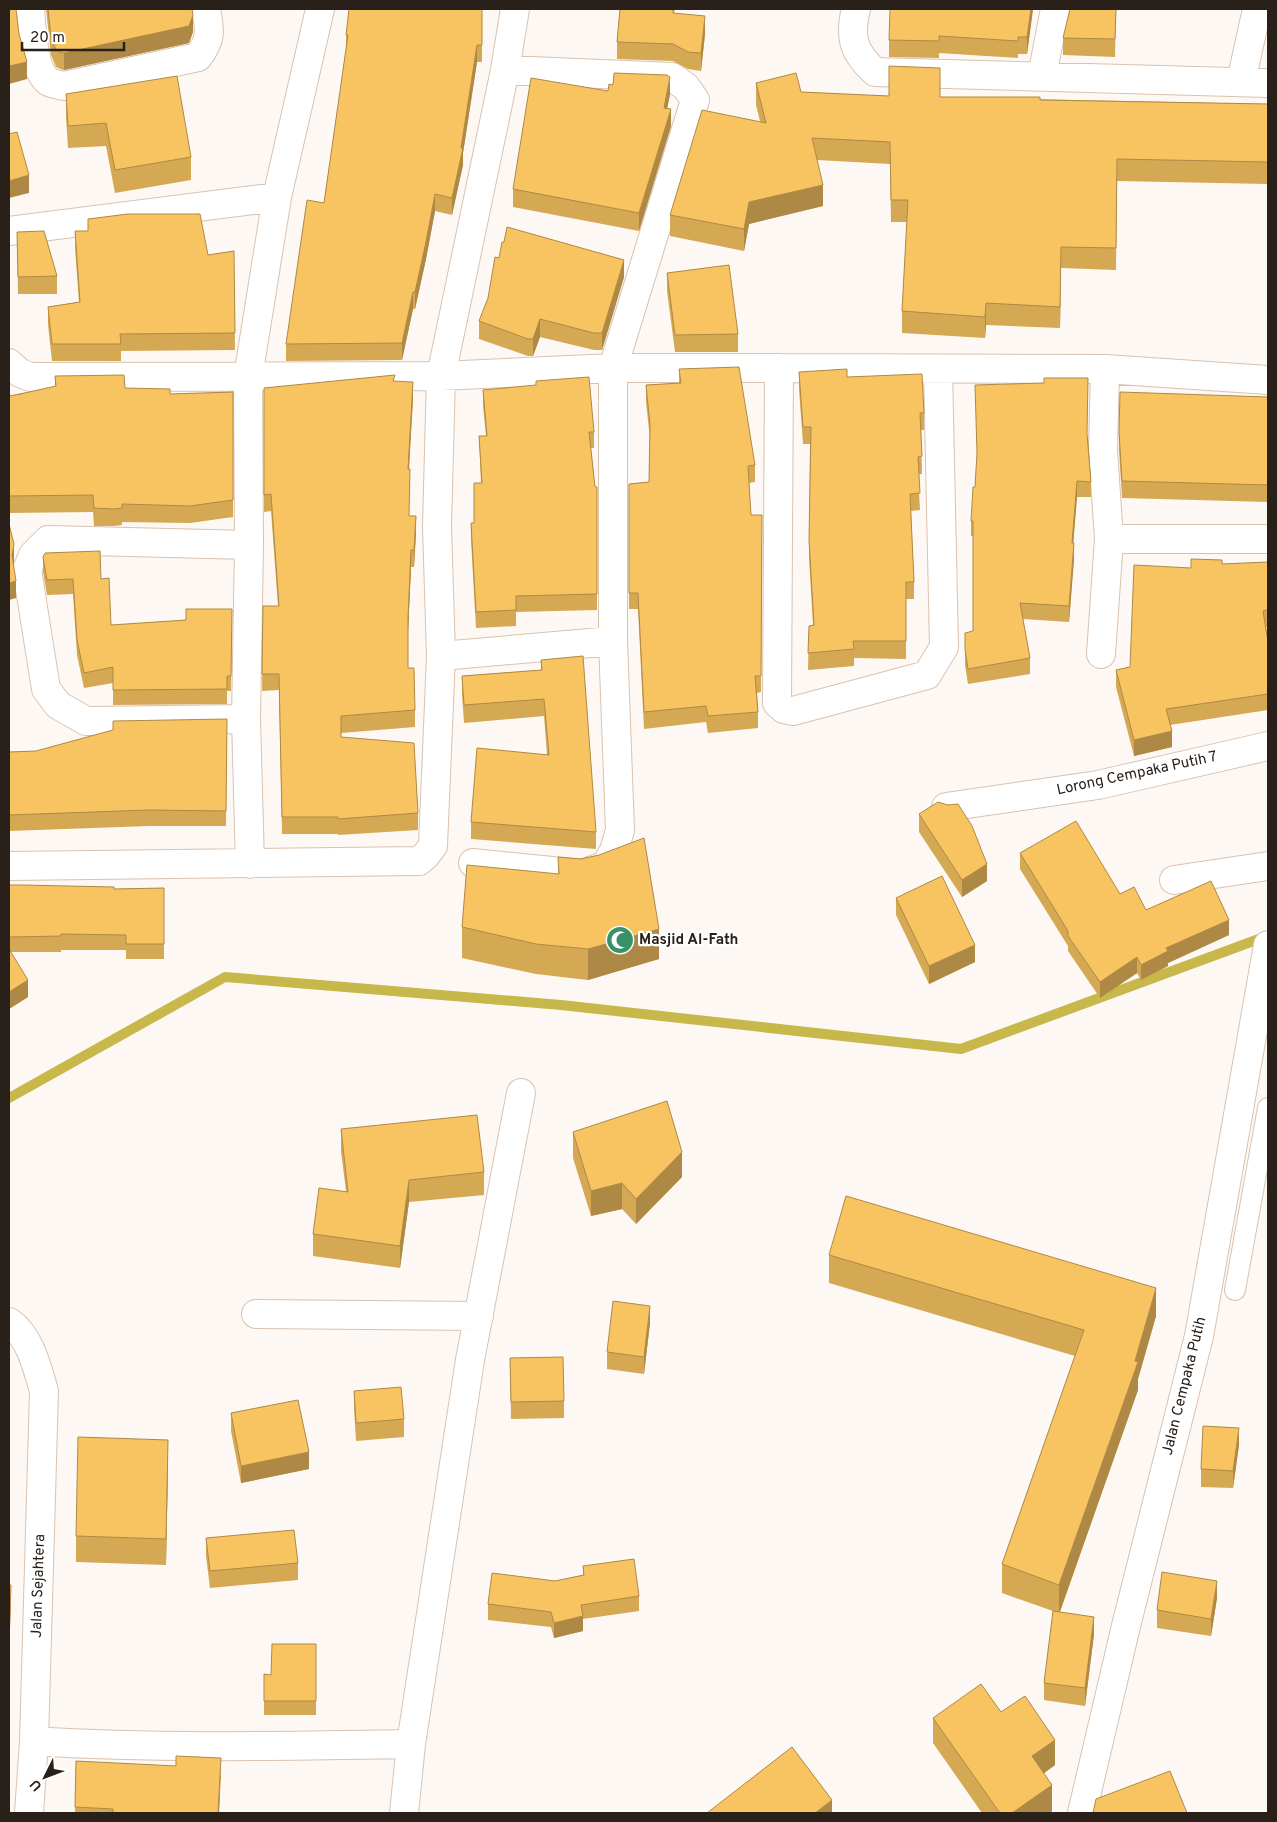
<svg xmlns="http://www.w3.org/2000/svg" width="1277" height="1822" font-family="Overpass,sans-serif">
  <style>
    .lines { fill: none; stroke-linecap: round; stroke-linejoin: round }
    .stream { stroke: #c8b74b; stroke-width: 10 }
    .service-casing { stroke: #dac2af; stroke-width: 22 }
    .minor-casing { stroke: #dac2af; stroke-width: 30 }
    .service { stroke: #fff; stroke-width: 20 }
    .minor { stroke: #fff; stroke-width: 28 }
    .wall { fill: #d5a954 }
    .shaded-wall { fill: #ae8945 }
    .building { fill: #f8c462; stroke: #ae8945 }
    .labels { text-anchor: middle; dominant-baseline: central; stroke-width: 4.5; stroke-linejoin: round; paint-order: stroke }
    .street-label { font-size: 15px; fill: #292019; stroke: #fff }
    .poi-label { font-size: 15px; font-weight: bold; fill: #292019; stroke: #fff; text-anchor: start }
  </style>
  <rect width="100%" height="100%" fill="#fdf8f4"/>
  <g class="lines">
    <path class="stream" d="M9 1098 225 977 561 1005 961 1049 1267 936"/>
    <g class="service-casing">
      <path id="service" d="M1235 1290 1268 1108"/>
    </g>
    <g class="minor-casing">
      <path id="minor" d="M30 9C32 28 32 70 49 82 53 84 60 85 64 86L198 57C212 39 210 30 206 9
        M856 9C849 37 853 52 875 72L1268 83
        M1042 76 1055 9
        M1241 82 1257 9
        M9 231 277 197
        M9 363 20 373 31 377 441 376 613 368H779L1105 369 1268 380
        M779 368 777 703 784 709 793 711 927 675 944 647 938 369
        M1105 369 1103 450 1109 539H1268
        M1101 654 1109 539
        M441 656 613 641
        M246 719 86 721 58 705 46 689 27 570 33 555 48 540 249 545
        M946 807 1098 785 1268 746
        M473 863 582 874 606 865 614 851 620 830 613 641V368L695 100 686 87 672 77 505 70
        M250 864 246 719 249 545 248 377 277 197 320 9
        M9 866 419 861 426 855 433 846 441 656 437 526 441 376 505 70 515 9
        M1174 880 1268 866
        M256 1314 479 1316
        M9 1322C30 1336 37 1367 44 1391L34 1741 29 1813
        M34 1741C160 1749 286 1746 411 1744
        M404 1813 411 1744 470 1360 521 1093
        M1082 1813 1126 1626 1199 1336 1268 945"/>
    </g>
    <use href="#service" class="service"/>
    <use href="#minor" class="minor"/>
  </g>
  <path class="wall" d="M46 9H192L193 32 189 43 64 70 60 69 56 67 51 55Z
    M482 9V62H477L463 153V165L452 215 435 211 426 259 415 309H413L402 360 286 361V344L324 203 346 52V35Z
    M620 9H675L674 13 705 34 701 71 688 69 673 61 617 59V42Z
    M1033 9 1027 54H1018V58L939 53V58L889 57V40Z
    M1116 9 1115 57 1063 55V38Z
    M756 83 801 92 889 96 1268 104V184L1117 181 1116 270 1061 268 1060 328 986 325 985 338 902 333V311L907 222H891L890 164 817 160 823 206 749 224 744 251 670 236V215L760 121 756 105Z
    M608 91 670 94 667 108 671 126 639 231 513 207V189Z
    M66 94 191 157V180L115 193 106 146 68 148 66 117Z
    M75 231 208 255 234 251 235 350 121 351V361H52L48 325V307L79 302 75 248Z
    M17 232 57 276V294H18Z
    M667 273 738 334V352H675L667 291Z
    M624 277 602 350H594L540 337 533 356H528L479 339V321Z
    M679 369 755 465V482L749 483 751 515H762L761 692 757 693 758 712V728L708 733 706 722 644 729 638 609H629V484L649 482 650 439 646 402V385L679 383Z
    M799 372 847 377 924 413V430H921L922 474H918L920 510 911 511 914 582V599H906V659L854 658V666L808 670 809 626 813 625 809 558 810 444H803L799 389Z
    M55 376 125 388 170 394 233 392V517L190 523 122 522V525L114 526H94L93 512 9 513V396L55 387Z
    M395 381 413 398 409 469V516L416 533 414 567H411L408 632V668L415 710V727L341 733V737L418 813V830L338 835V834H282L279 690 262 691 263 606H278L271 511 264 512V388Z
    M483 390 594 432V448H591L595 487H597V610L516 612V626L476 628 471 540V523H474L481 483 479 436H486L483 406Z
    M1268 397V502L1122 498 1119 450V432Z
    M1088 436 1091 482V497H1077L1073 543 1074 559 1069 622 1023 619 1030 658V674L968 684 965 665V649L973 631V536H971V521Z
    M43 557 101 579 111 625 186 620 232 609 231 691H227V704L113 705V683L84 688 77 655 73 594 47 595 43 572Z
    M1268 562V627H1266L1268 642V710L1170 725 1172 747 1134 756 1116 687V670L1130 667 1191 568 1222 564Z
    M541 660 596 832V849L471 839V822L547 755 544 716 464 723 462 694V676L541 670Z
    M227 719 226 826H149L9 831V752L36 751Z
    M919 814 987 881 962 897 919 832Z
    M1020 853 1120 894 1146 910 1229 935 1168 963V966L1141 980 1137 973 1100 998 1068 951V946L1020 869Z
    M599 855 659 959 588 980 536 974 462 958V927L558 874V857L581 859Z
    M9 885 114 889 164 888V959H126V950H61V952H11L28 997 9 1009Z
    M896 898 975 962 929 984 896 915Z
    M341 1129 484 1172V1195L409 1202 400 1268 313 1256V1234L346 1191 341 1151Z
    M573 1132 682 1177 636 1224 622 1209 591 1216 573 1158Z
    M829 1255 1156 1316 1138 1379V1390L1060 1612 1094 1634 1085 1706 1044 1700V1683L1053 1611 1002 1593V1564L1075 1356 829 1283Z
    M650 1323 644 1374 607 1369V1352Z
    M510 1358 564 1401V1418L511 1419Z
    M354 1391 404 1419V1437L356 1441 354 1408Z
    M231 1413 309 1469 241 1483 231 1431Z
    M1239 1445 1233 1488 1201 1487V1469Z
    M168 1465 166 1565 76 1562V1536Z
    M206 1538 298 1563V1580L210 1588 206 1556Z
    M583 1566 639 1596V1611L583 1619V1631L554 1638 551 1627 488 1620V1604L555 1581 583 1575Z
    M1217 1598 1211 1636 1157 1628V1610Z
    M316 1644V1715H264V1674L271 1675Z
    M1001 1712 1055 1765 1044 1773 1052 1811 1049 1813H982L933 1743V1718Z
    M76 1761 221 1775 219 1813H75Z"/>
  <path class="shaded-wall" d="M1031 9H1033L1027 54V37Z
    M193 15V32L189 43 64 70V53Z
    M705 16V34L701 71V53Z
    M477 45V62L463 153V165L452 215V198L461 148Z
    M27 62V79L9 84V66Z
    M670 77V94L664 125V108Z
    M671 109V126L639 231V213Z
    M29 175V193L9 198V181Z
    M823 185V206L749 224 744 251V229L749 202Z
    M435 194V211L426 259 415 309V292Z
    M1061 247V268L1060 328V307Z
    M624 260V277L602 350V333Z
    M413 292V309L402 360V343Z
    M986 303V325L985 338V317Z
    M540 319V337L533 356V339Z
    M413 382V398L408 485V469Z
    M1077 481V497L1072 559V543Z
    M416 516V533L414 567V550Z
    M1074 543V559L1069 622V606Z
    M14 544V561L12 572V555Z
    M411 550V567L408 633V617Z
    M16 581V598L9 600V583Z
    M1172 731V747L1134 756V740Z
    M987 864V881L962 897V880Z
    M1229 920V935L1168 963V966L1141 980V965L1166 948Z
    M659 929V959L588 980V949Z
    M975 945V962L929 984V966Z
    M1137 957V973L1100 998V982Z
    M28 980V997L9 1009V992Z
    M682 1152V1177L636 1224V1199Z
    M409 1180V1202L400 1268V1246Z
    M622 1183V1209L591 1216V1191Z
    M1156 1288V1316L1138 1379V1390L1059 1614V1585L1135 1361Z
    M650 1306V1323L644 1374V1357Z
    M1239 1428V1445L1233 1488V1471Z
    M168 1440V1465L166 1565V1539Z
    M309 1452V1469L241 1483V1466Z
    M1217 1581V1598L1211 1636V1619Z
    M11 1585V1602L9 1656V1639Z
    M583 1616V1631L554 1638V1623Z
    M1094 1617V1634L1085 1706V1688Z
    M1055 1740V1765L1032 1782V1756Z
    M221 1758 219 1813H218Z
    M1052 1785V1811L1049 1813H1012Z
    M832 1800V1813H815Z"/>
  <path class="building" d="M9 9H16L19 34 27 62 9 66Z
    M48 9H192L193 15 189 26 64 53 60 52 56 50 51 37Z
    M349 9H482V45H477L461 148H463L452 198 435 194 426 242 415 292H413L402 343 286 344 307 200 324 203 348 35H346Z
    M620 9H673V13L705 16 701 53 688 52 673 44 617 42Z
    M890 9H1031L1027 37H1018V41L939 36V41L889 40Z
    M1070 9H1116L1115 39 1063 38Z
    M889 66 940 68V97H1040V100L1268 104V162L1117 159 1116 248 1061 247 1060 307 986 303 985 317 902 311 908 200H891L890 142 812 138 823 185 749 202 744 229 670 215 702 110 766 123 756 83 796 73 801 92 889 96Z
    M614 73 667 75 670 77 664 108 671 109 639 213 513 189 531 78 608 91 609 84 613 85Z
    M177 76 191 157 115 170 106 123 68 126 66 94Z
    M17 132 29 175 9 181V134Z
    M128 214H200L208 255 234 251 235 333 120 334 121 344H52L48 307 80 302 75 231H88V219Z
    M507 227 624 260 602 333H594L540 319 533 339H528L479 321 488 298 495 257 499 258 502 242H504Z
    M44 231 57 276 18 277 17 232Z
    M729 265 738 334 675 335 667 273Z
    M739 367 755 465 748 466 751 515H762L761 676H755L758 712 708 716 706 706 644 712 638 593H629V484L649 482 650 425 646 385 681 383 679 369Z
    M847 369V377L922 374 924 413H920L922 456 918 457 920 493 910 494 914 582H906V641H853L854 649 808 653 809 626 814 625 809 540 811 427H803L799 372Z
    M124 375 125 388 170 389V394L233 392V500L190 506 122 504V508L114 509 94 508 93 495 9 496V396L20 394V395V394L56 386 55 376Z
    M395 375 393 381 413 382 408 469H410L409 516H416L414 550H411L408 617V668H414L415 710 341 716V737L414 743 418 813 338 819V817H282L279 674H262L263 606H279L271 494 264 495V388Z
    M589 377 594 432H589L595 487H597V594L516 596V610L476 612 471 523H474V483H482L479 436H487L483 390 536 385V381Z
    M1044 378H1088L1087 434 1091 482 1077 481 1072 543H1074L1069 606 1020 603 1030 658 968 669 965 649V633L973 631V521H971L973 487H975L977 453 975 385 1044 383Z
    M1120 392 1268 397V485L1122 481 1119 432Z
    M9 524 14 544 12 555 16 581 9 583Z
    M100 551 101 579 109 578 111 625 186 620V609H232L231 676H227V689L113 690V667L84 673 77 640 73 579 47 580 43 557 45 553Z
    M1191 559 1222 560V564L1268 562V610L1263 611 1268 642V694L1166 709 1172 731 1134 740 1116 670 1130 667 1134 565 1191 568Z
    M583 656 596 832 471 822 477 748 549 755 544 699 464 705 462 676 542 670 541 660Z
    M227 719 226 811 149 810 9 815V752L36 751 113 730V721Z
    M938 802 948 805 958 804 972 826 987 864 962 880 919 814Z
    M1076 821 1120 894 1134 887 1146 910 1211 881 1229 920 1166 948 1168 951 1141 965 1137 957 1100 982 1068 936V931L1020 853Z
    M644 838 659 929 588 949 536 944 462 927 467 865 559 874 558 857 581 859 599 855Z
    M942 876 975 945 929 966 896 898Z
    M9 885H22L114 887V889L164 888V944H126V935L61 934V936L9 937Z
    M9 949 28 980 9 992Z
    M667 1101 682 1152 636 1199 622 1183 591 1191 573 1132Z
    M477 1115 484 1172 409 1180 400 1246 313 1234 319 1188 348 1192 341 1129Z
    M846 1196 1156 1288 1135 1361 1138 1362 1059 1585 1002 1564 1084 1330 829 1255Z
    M613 1301 650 1306 644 1357 607 1352Z
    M563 1357 564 1401 511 1402 510 1358Z
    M401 1387 404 1419 356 1423 354 1391Z
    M298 1400 309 1452 241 1466 231 1413Z
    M1203 1426 1239 1428 1233 1471 1201 1469Z
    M78 1437 168 1440 166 1539 76 1536Z
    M294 1530 298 1563 210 1571 206 1538Z
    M634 1559 639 1596 581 1605 583 1616 554 1623 551 1612 488 1604 492 1573 555 1581 584 1575 583 1566Z
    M1162 1572 1217 1581 1211 1619 1157 1610Z
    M9 1585H11L9 1639Z
    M1053 1611 1094 1617 1085 1688 1044 1683Z
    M272 1644H316V1701H264V1674L271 1675Z
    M981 1684 1001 1712 1025 1696 1055 1740 1032 1756 1052 1785 1012 1813H1000L933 1718Z
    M792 1747 832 1800 815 1813H707Z
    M176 1756 221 1758 218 1813H113V1809L75 1807 76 1761 176 1766Z
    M1170 1771 1187 1813H1093L1096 1799Z"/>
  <defs>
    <g id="mosque-disc" transform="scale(1.4375)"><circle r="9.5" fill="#399267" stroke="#fff"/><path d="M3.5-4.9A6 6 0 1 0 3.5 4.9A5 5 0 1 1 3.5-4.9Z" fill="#fff"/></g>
  </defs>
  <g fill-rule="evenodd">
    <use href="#mosque-disc" x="620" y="940"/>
  </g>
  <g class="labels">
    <g class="street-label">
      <text transform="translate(1137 774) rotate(-12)">Lorong Cempaka Putih 7</text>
      <text transform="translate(1185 1386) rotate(-76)">Jalan Cempaka Putih</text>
      <text transform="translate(39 1586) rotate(-88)">Jalan Sejahtera</text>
    </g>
    <g class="poi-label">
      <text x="639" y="940">Masjid Al-Fath</text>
    </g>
  </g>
  <rect width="1277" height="1822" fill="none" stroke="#292019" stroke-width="20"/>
  <g transform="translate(45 1777) rotate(228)" stroke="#ffffff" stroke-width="4" paint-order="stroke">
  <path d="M0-4L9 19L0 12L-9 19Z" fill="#292019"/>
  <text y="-8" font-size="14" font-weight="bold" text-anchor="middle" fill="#292019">U</text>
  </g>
  <path d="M22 42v8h102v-8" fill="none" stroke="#292019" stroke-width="2.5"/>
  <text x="30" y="42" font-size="15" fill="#292019" stroke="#ffffff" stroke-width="4" paint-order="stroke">20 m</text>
</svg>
